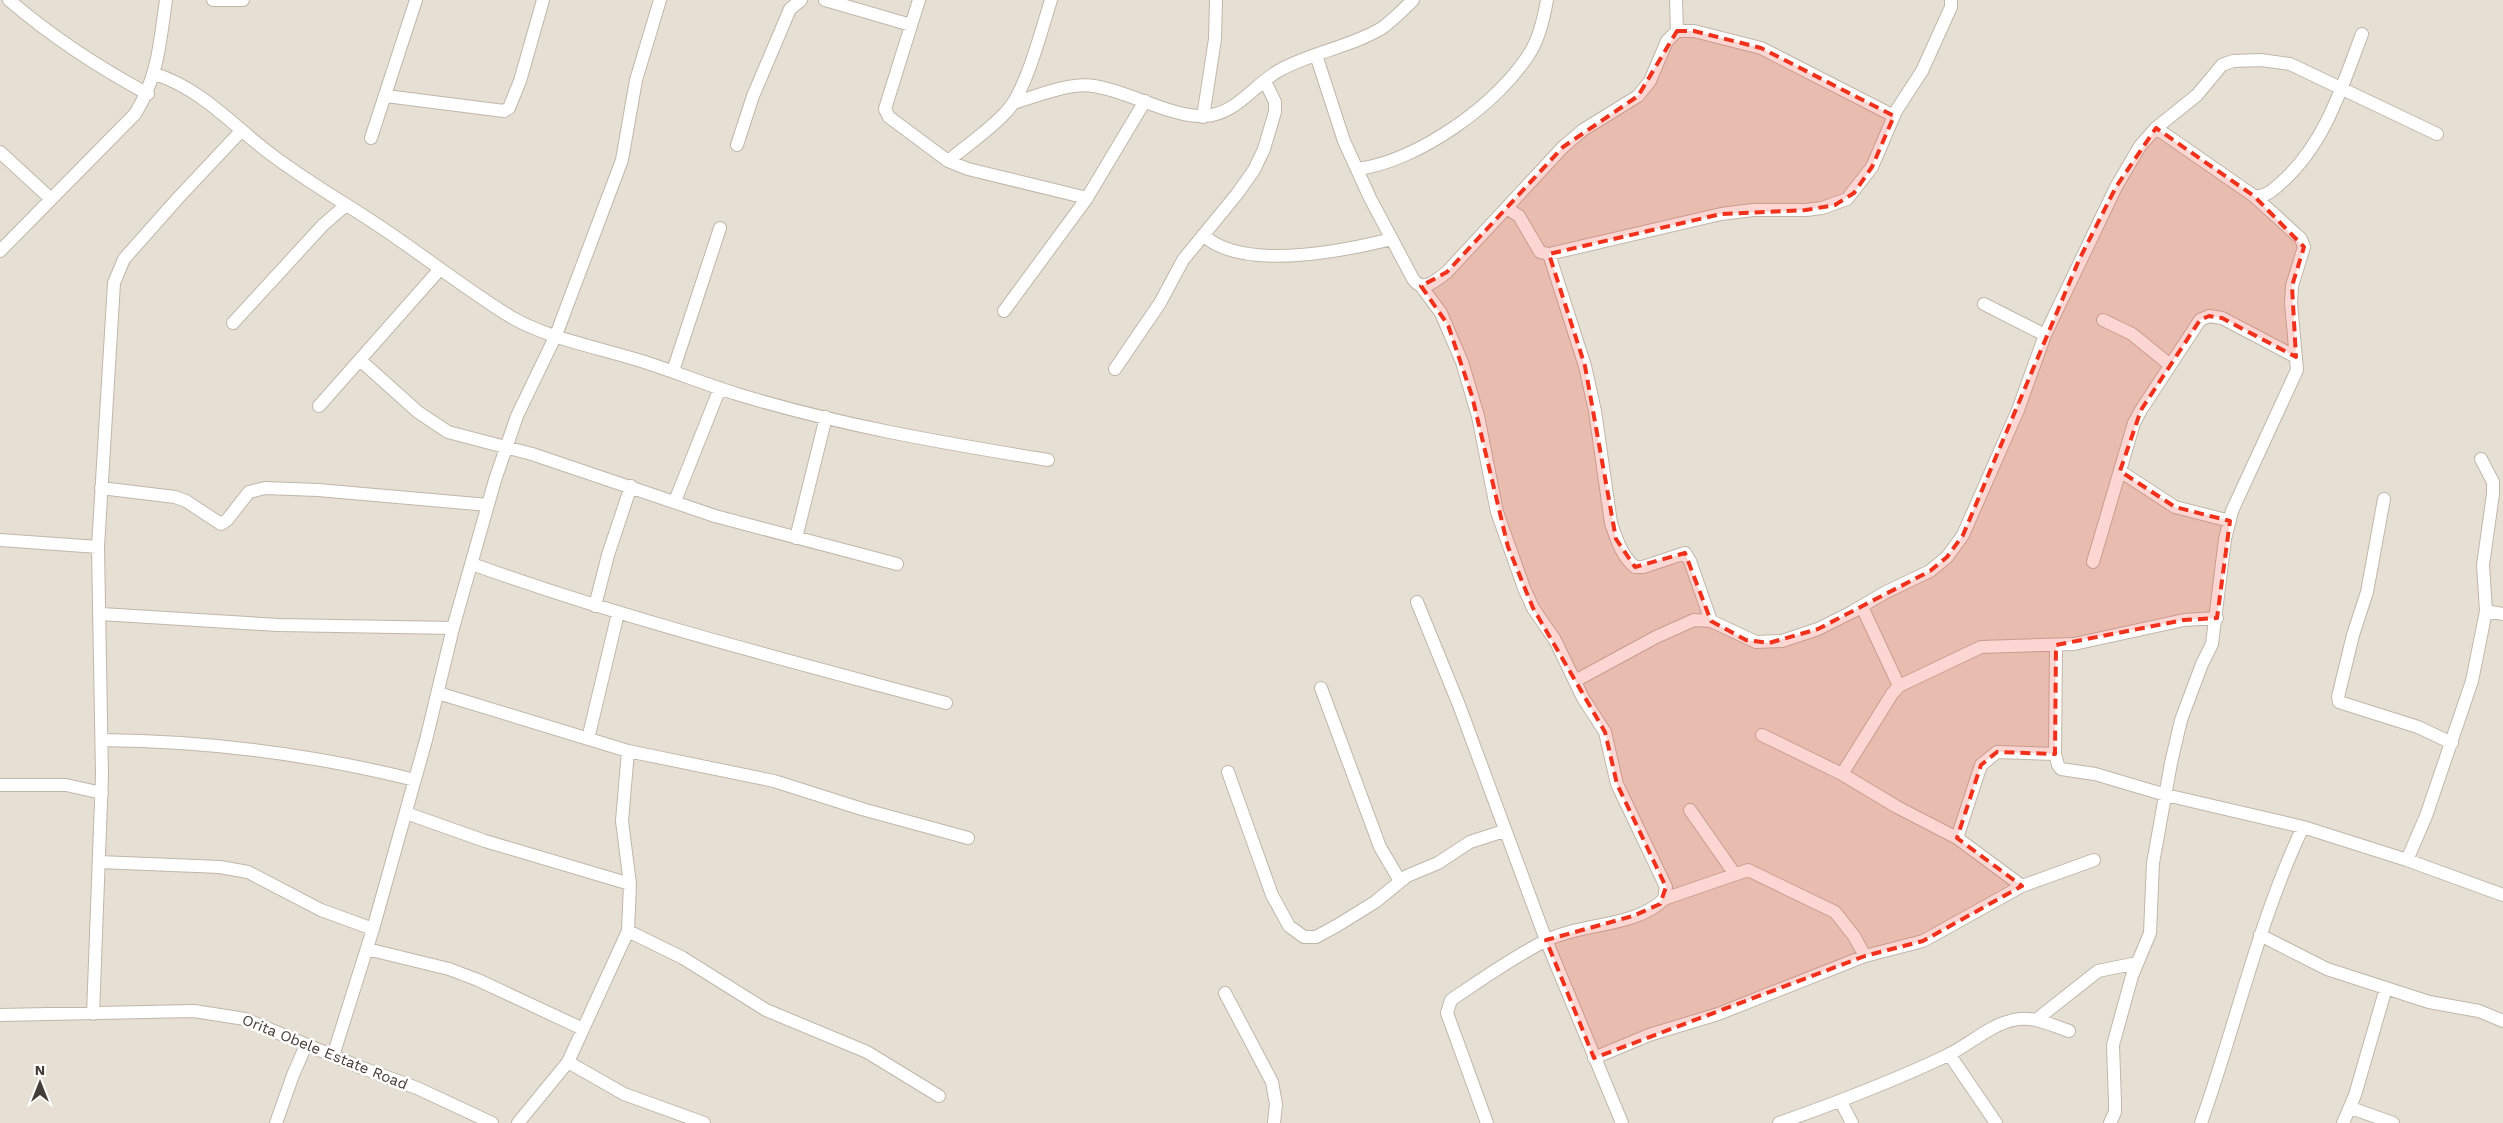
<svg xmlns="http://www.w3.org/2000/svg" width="2503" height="1123" font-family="'Work Sans',sans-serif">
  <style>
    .residential { fill: #e6dfd3 }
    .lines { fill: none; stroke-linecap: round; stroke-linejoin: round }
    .minor-casing { stroke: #c0b7ab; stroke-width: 14 }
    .minor { stroke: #fff; stroke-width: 12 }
    .marked { fill: #f2311c; fill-opacity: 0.2; stroke: #f2311c; stroke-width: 4; stroke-dasharray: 10 6; stroke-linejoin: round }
    .labels { text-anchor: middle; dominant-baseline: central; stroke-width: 5; stroke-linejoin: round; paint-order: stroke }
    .street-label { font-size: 15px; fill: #443d35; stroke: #fff }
  </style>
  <rect width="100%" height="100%" fill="#f2ede5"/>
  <path class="residential" d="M0 0H2503V1123H0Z"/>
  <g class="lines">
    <g class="minor-casing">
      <path id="minor" d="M9 0C52 37 98 67 148 94
        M213 0H243
        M825 0 911 25
        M919 0 885 109 889 117 948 161 968 169 1087 198
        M1676 0 1677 31
        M1316 55 1344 141 1370 198 1413 279C1423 294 1437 279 1447 272L1563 147 1583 130 1638 96 1650 81 1667 41 1677 31H1694L1761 48 1894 116
        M155 74C202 89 233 126 272 155 309 183 350 206 388 232 429 260 469 291 511 317 549 339 597 347 638 360 671 370 704 384 737 394 838 425 943 443 1048 460
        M386 96 504 111 509 108 520 81 543 0
        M1013 103C1038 96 1069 82 1094 86 1128 91 1173 118 1204 116 1236 115 1254 84 1280 70 1310 53 1353 46 1382 28 1393 20 1403 10 1413 0
        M1203 117 1215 39 1216 0
        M2156 128 2254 196C2266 198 2275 188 2283 181 2326 142 2342 86 2362 34
        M371 138 416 0
        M737 145 753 96 790 9 801 0
        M0 152 51 199
        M948 161C967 145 990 130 1007 111 1026 91 1042 28 1051 0
        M1357 169C1417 162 1500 103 1531 51 1540 36 1544 17 1547 0
        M1508 209 1519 216 1540 252 1549 254 1721 214 1753 210H1806L1822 208 1847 199 1872 167 1896 111 1922 71 1951 7V0
        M1203 235C1243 272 1343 251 1392 239
        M0 251 135 114C158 78 160 41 166 0
        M1549 254 1585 366 1595 411 1611 523C1616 538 1622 557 1635 567H1643L1685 553 1690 561 1711 621
        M1421 286 1441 313 1462 362 1478 416 1497 512 1524 588 1533 608 1555 640 1583 698 1605 732 1617 784 1666 887 1664 899
        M1984 304 2045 335
        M1004 311 1087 198 1145 101
        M2103 320 2132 334 2170 365
        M233 323 323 225 346 205
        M360 360 418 412 448 432 532 454 715 516 897 564
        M1115 369 1160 303 1183 260 1237 194 1254 170 1264 149 1275 112V102L1265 81
        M673 371 720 228
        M319 406 440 269
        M2120 471 2175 507 2230 521
        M101 488 175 497 186 501 221 524 227 520 249 492 265 488 318 490 488 505
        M2384 499 2367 592 2353 635 2338 697 2339 702 2418 727 2452 743
        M675 501 720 388
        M796 538 826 417
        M0 540 98 547
        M2093 562 2134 423 2141 410 2200 320 2209 316 2222 318 2296 357
        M472 564C627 620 787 660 946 703
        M1417 602 1459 705 1546 940 1622 1123
        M595 606 608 555 631 486
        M1862 607 1899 686
        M2486 611 2503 614
        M101 614 278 625 453 628
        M2056 645 2055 754 2058 765 2061 769 2095 774 2166 795 2303 827 2407 860 2503 895
        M1575 681 1656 637 1694 620 1711 621 1756 642 1782 641 1818 629 1852 612 1886 592 1930 571 1947 557 1963 535 2018 410 2045 335 2116 187 2140 146 2156 128 2197 95 2222 65 2233 61 2261 60 2290 64 2437 134
        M1321 688 1380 847 1400 881
        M438 693 628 751 774 781 862 809 968 838
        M1762 735 1842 774
        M588 739 618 613
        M102 740C209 741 311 754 415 780
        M1228 772 1272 895 1289 926 1304 937H1316L1338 925 1375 902 1407 876 1438 863 1470 842 1504 831
        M0 785H66L102 793
        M1690 810 1734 873
        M406 813 485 841 630 884
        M1957 838 1981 765 1997 752 2055 754
        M2407 860 2426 816 2472 681 2486 611 2483 565 2493 494V482L2481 459
        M99 862 220 867 248 872 321 910 373 929
        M2022 886 1957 838 1897 807 1842 774 1892 694 1899 686 1981 647 2074 644 2184 620 2217 618
        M628 931 683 958 766 1010 867 1052 939 1096
        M2260 935 2327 969 2429 1002 2479 1011 2503 1021
        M367 949 449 969 478 980 583 1029
        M1225 993 1272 1082 1276 1104 1274 1123
        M93 1014 102 775 98 547 114 283 124 259 179 197 242 130
        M0 1015 194 1011 245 1019 362 1068 417 1088 492 1123
        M2036 1020 2098 971 2137 963
        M1949 1054 1996 1123
        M333 1056 373 929 426 740 453 628 495 480 517 416 556 335 622 160 636 80 660 0
        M1594 1058 1649 1035 1718 1014 1865 956 1923 941 2022 886 2094 860
        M568 1062 624 1094 704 1123
        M1841 1102 1852 1123
        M2351 1108 2393 1123
        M276 1123 293 1075 306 1045
        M518 1123 568 1062 628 931 630 884 622 821 628 751
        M1487 1123 1447 1013 1451 1000C1481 980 1513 957 1545 941 1580 923 1637 927 1664 899L1748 870 1835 912 1854 936 1865 956
        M1779 1123C1836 1103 1891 1082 1946 1056 1969 1045 1988 1026 2013 1020 2032 1015 2051 1025 2069 1031
        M2110 1123 2115 1112V1102L2113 1045 2132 976 2150 933 2153 863 2171 763 2181 720 2202 664 2212 644 2225 539 2232 511 2297 370 2291 303 2292 286 2304 247 2301 239 2254 196
        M2201 1123C2236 1025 2258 922 2303 827
        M2343 1123 2355 1095 2386 988"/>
    </g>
    <use href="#minor" class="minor"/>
  </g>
  <path class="marked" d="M1677 31H1694L1761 48 1894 116 1872 167 1854 193 1835 205 1806 210 1721 214 1549 254 1585 366 1616 539 1635 567 1685 553 1711 621 1746 640 1769 643 1818 629 1930 571 1947 557 1963 535 2079 260 2116 187 2156 128 2254 196 2304 247 2292 286 2296 357 2222 318 2209 316 2200 320 2141 410 2120 471 2175 507 2230 521 2217 618 2184 620 2056 645 2055 754 1997 752 1981 765 1957 838 2022 886 1923 941 1865 956 1594 1058 1546 940 1633 916 1660 904 1666 887 1617 784 1605 732 1533 608 1508 547 1472 396 1448 325 1421 286 1447 272 1563 147 1638 96Z"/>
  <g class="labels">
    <g class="street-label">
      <text transform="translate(325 1052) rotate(22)">Orita Obele Estate Road</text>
    </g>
  </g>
  <g transform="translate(40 1083)" stroke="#ffffff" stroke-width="4" paint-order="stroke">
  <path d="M0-4L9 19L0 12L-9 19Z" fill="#443d35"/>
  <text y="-8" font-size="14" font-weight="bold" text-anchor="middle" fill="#443d35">N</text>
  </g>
</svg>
